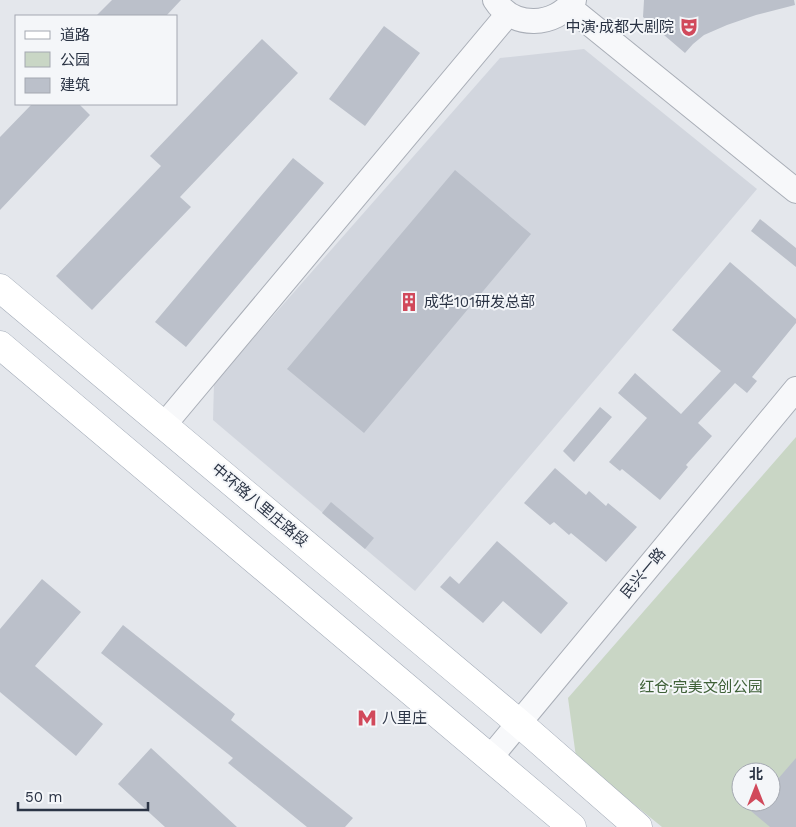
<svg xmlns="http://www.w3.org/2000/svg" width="796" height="827" font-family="'Work Sans','Noto Sans SC',sans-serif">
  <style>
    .built { fill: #d2d6de }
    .green { fill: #c9d6c5; fill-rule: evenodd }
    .building { fill: #bbc0ca }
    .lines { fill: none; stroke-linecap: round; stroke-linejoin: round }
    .minor-casing { stroke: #a9aeb7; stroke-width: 26 }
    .major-casing { stroke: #a3abb8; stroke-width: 29 }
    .minor { stroke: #f7f8fa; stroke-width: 24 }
    .major { stroke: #fff; stroke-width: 28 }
    .labels { text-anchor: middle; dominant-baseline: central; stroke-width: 4; stroke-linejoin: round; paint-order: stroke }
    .poi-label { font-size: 15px; fill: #2b3445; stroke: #f4f6f9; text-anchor: start }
    .street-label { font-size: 15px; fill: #2b3445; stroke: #f4f6f9 }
    .park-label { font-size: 15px; fill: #3f6138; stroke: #f4f6f9 }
  </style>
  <rect width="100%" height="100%" fill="#e4e7ec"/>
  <path class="built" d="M584 49 757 189 415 591 213 420 214 383 500 58Z"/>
  <path class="green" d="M796 437V827H662L576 757 568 698ZM741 772H771V802H741Z"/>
  <path class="building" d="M112 0H181L166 16H96Z
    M644 0H794L795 5 756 15 727 25 704 35 693 44 685 53 643 17Z
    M384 26 420 53 365 126 329 99Z
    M262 39 298 73 180 197 191 207 92 310 56 276 161 166 150 156Z
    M32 104H79L90 115 0 210V137Z
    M293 158 324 183 186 347 155 322Z
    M455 170 531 234 364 433 287 369Z
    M760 219 796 248V267L751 231Z
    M730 262 796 319V323L752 377 757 381 747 393 735 383 698 423 712 436 686 465 688 467 660 500 622 469 620 471 609 462 647 418 618 393 635 373 681 414 721 371 672 330Z
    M600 407 612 417 574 462 563 451Z
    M555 468 586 495 589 491 606 506 608 503 637 527 606 562 571 533 569 535 554 522 550 525 524 503Z
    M331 502 374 538 365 549 322 513Z
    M497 541 568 603 541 634 503 601 483 623 440 587 450 576 459 584Z
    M42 579 81 612 35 666 103 724 76 756 0 692V629Z
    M123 625 235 714 231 720 353 818 345 827H307L228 763 233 758 101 653Z
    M151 748 237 827H165L118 784Z
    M796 758V827H770L751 811 759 802H771V787Z"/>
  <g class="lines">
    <g class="minor-casing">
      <path id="minor" d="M495 0C513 29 555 27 574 0
        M569 7 796 191
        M164 425 508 14
        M490 758 796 389"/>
    </g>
    <g class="major-casing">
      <path id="major" d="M0 288 519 723 638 827
        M0 345 572 827"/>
    </g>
    <use href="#minor" class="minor"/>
    <use href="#major" class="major"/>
  </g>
  <defs>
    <g id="theatre-bare" transform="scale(1.5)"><path d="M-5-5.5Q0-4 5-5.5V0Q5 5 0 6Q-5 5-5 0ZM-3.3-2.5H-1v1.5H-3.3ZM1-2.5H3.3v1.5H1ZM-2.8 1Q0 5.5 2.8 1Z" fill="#d1495b" stroke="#f4f6f9" stroke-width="2.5" paint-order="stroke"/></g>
    <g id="building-bare" transform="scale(1.5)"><path d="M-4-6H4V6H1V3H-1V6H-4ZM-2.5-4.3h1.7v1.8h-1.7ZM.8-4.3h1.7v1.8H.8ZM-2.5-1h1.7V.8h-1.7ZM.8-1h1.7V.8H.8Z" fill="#d1495b" stroke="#f4f6f9" stroke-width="2.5" paint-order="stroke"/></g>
    <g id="metro-bare" transform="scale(1.5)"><path d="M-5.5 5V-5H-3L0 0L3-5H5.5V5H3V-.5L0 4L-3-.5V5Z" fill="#d1495b" stroke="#f4f6f9" stroke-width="2.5" paint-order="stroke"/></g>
  </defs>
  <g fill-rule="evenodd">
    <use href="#theatre-bare" x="689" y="27"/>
    <use href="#building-bare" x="409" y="302"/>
    <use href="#metro-bare" x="367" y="718"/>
  </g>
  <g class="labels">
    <g class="poi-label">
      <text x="674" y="27" text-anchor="end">中演·成都大剧院</text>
      <text x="424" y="302">成华101研发总部</text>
      <text x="382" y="718">八里庄</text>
    </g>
    <g class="street-label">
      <text transform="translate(260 505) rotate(40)">中环路八里庄路段</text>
      <text transform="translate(643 573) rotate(-50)">民兴一路</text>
    </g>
    <g class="park-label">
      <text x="701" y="687">红仓·完美文创公园</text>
    </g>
  </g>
  <rect x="15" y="15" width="162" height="90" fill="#f4f6f9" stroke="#a4a8b1"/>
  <rect x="25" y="31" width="25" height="8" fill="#ffffff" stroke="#a4a8b1"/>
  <text x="60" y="40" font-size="15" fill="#2b3445">道路</text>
  <rect x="25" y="52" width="25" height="15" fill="#c9d6c5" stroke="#a4a8b1"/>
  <text x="60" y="65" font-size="15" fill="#2b3445">公园</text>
  <rect x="25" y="78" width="25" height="15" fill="#bbc0ca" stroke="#a4a8b1"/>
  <text x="60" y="90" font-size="15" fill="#2b3445">建筑</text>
  <g transform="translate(756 787)"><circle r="24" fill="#f4f6f9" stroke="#a4a8b1"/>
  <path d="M0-4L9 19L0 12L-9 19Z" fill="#d1495b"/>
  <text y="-8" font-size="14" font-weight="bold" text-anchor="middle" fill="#2b3445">北</text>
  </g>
  <path d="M18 802v8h130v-8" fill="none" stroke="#2b3445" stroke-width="2.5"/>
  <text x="25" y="802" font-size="15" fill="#2b3445" stroke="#f4f6f9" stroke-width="4" paint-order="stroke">50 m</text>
</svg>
